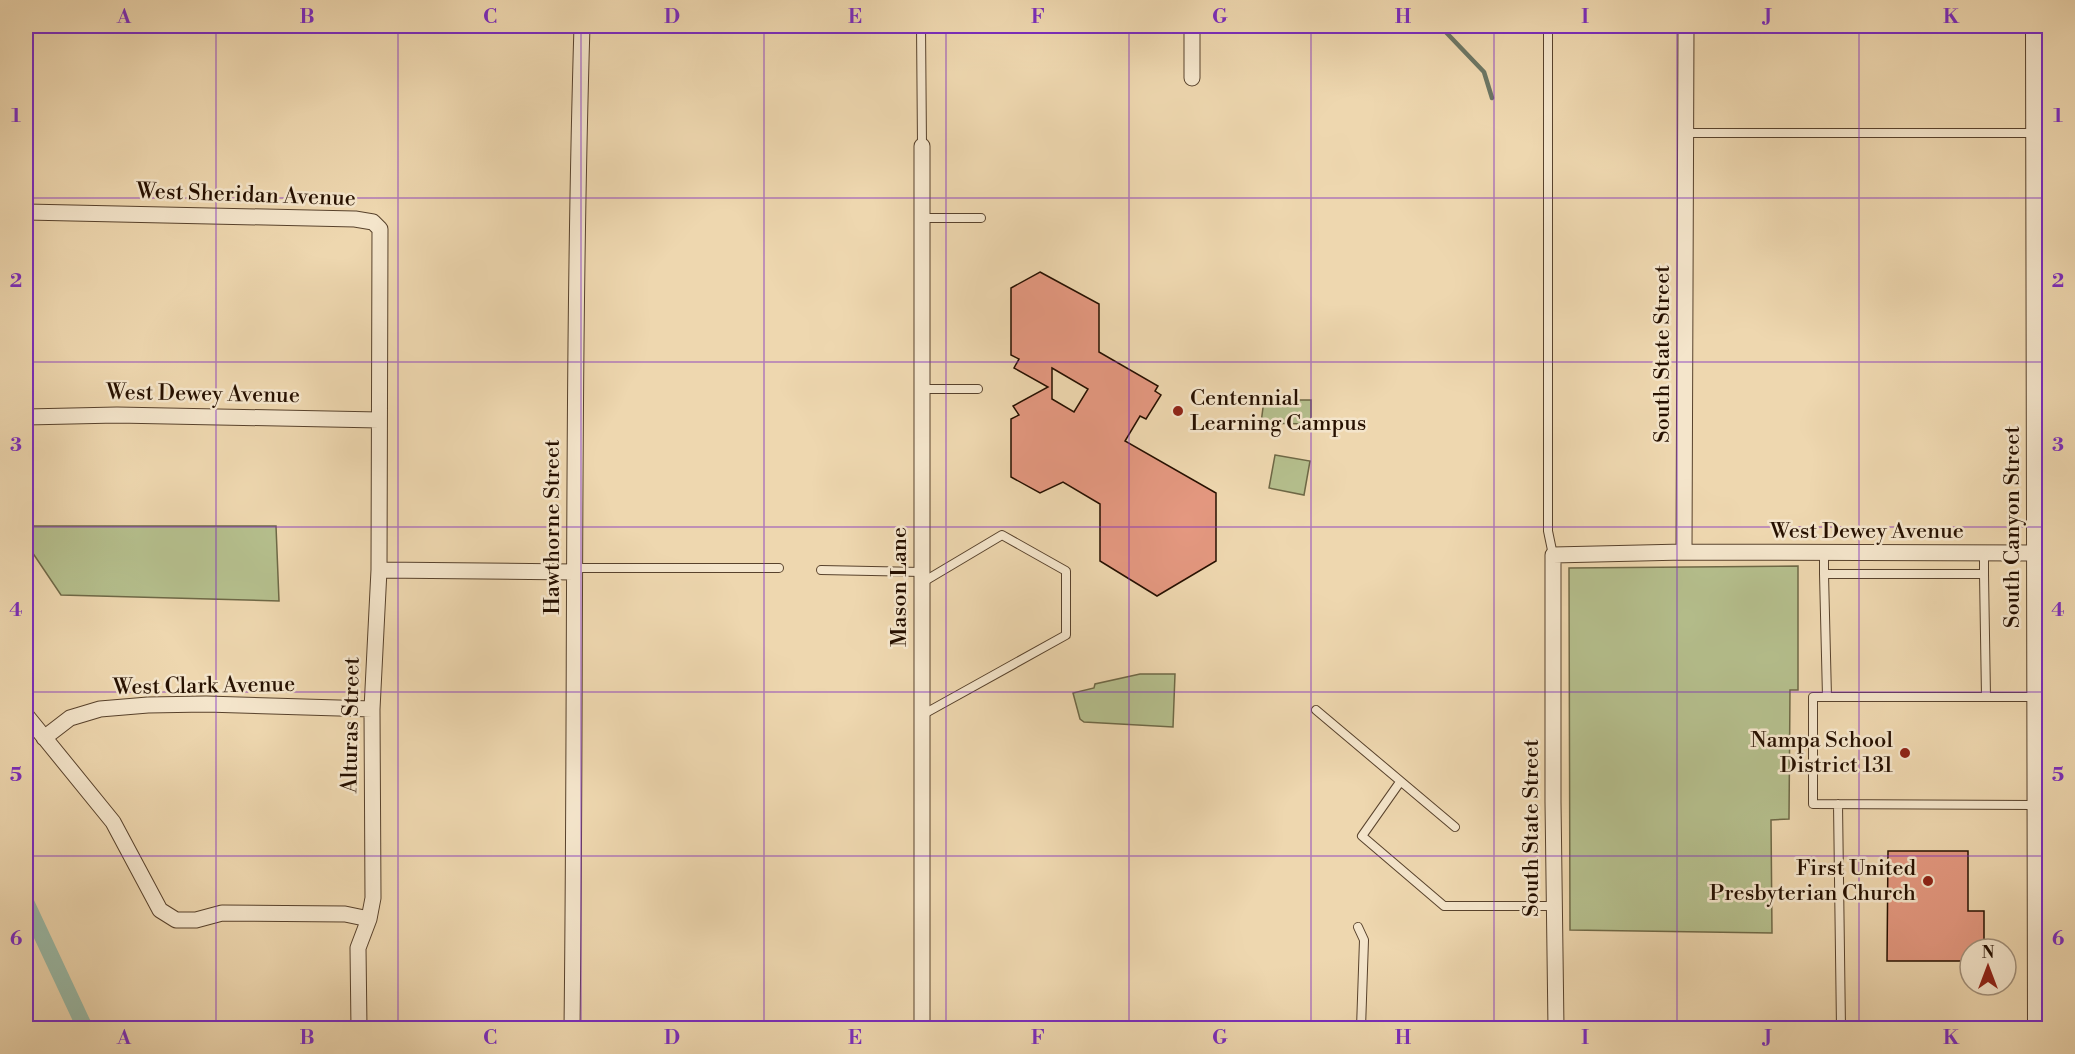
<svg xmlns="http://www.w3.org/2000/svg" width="2075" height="1054" font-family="'Libre Bodoni',serif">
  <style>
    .green { fill: #b5bf8d; stroke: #6e6846; stroke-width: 1.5 }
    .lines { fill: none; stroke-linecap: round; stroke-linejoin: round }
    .stream { stroke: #6c7664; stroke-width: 4.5 }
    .canal { stroke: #9abaa7; stroke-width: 16 }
    .building { fill: #e49880; stroke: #261000; stroke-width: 1.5; fill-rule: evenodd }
    .service-casing { stroke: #58422c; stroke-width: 10 }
    .minor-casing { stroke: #58422c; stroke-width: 17 }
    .tertiary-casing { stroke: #58422c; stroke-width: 20 }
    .service { stroke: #f4e5cb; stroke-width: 8 }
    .minor { stroke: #f4e5cb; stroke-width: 15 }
    .tertiary { stroke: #f4e5cb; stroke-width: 18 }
    .grid { fill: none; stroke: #7b2cbf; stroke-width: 1.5; stroke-opacity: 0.55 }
    .poi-dot { fill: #8f2418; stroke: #f4e5cb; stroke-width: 2 }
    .labels { text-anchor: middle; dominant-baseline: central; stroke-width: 5; stroke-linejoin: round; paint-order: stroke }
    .street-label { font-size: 22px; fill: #261000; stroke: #f4e5cb }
    .poi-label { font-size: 22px; fill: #261000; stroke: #f4e5cb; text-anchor: end }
    .neatline { fill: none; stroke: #7b2cbf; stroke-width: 2 }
    .grid-label { font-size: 20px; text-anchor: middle; font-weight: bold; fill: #7b2cbf }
  </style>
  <rect width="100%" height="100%" fill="#eed7af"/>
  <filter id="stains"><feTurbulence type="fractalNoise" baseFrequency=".00333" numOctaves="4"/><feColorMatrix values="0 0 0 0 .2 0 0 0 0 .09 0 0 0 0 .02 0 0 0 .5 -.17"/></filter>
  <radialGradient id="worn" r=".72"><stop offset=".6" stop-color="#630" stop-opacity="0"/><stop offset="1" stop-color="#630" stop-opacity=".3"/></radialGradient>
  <path class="green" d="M1264 400H1311V424L1261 423Z
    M1275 455 1310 461 1304 495 1269 488Z
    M26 526H276L279 601 61 595 26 543Z
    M1798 566V690H1790L1789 819 1771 820 1772 933 1570 930 1569 568Z
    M1140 674H1175L1173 727 1084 722 1080 719 1073 693 1094 688 1095 684Z"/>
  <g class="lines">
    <path class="stream" d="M1440 26 1484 72 1492 98"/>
    <path class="canal" d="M26 902 85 1028"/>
  </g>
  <path class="building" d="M1040 272 1099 304V352L1158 386 1155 391 1161 395 1146 419 1140 416 1125 441 1216 493V561L1157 596 1100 561V504L1063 482 1040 493 1011 477V419L1019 415 1013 406 1048 387 1014 368 1019 359 1011 355V288ZM1052 368 1088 389 1074 412 1052 399Z
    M1888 851H1968V911H1984V949H1970V961H1887Z"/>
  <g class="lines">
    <g class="service-casing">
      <path id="service" d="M921 26 922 146
        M1548 26V531L1553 555
        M1686 133H2050
        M922 218H981
        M922 389H978
        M1824 553V574
        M1984 553V574
        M574 568H779
        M821 570 922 572
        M1827 697 1824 574H1984L1986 697
        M2036 697H1813V804L2036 805
        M1316 710 1455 827
        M922 715 1066 635V571L1002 535 923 582
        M1400 782 1362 836 1444 906H1554
        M1838 804 1841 1028
        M1358 927 1364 940 1361 1028"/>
    </g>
    <g class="minor-casing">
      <path id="minor" d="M1192 26V78
        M26 212 355 219 373 222 380 229 379 570 372 709 373 898 369 919 358 948 359 1028
        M26 417 117 415 379 420
        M1684 552 1686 26
        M379 570 574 572
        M26 715 113 822 160 910 176 920H196L222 913 345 914 369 919
        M44 738 70 718 100 709 148 705 206 704 372 709
        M572 1028C576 694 572 360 582 26
        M922 1028V146
        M1556 1028 1553 802V555L1684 552 2050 553"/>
    </g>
    <g class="tertiary-casing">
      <path id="tertiary" d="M2035 26 2037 1028"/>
    </g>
    <use href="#service" class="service"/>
    <use href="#minor" class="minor"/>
    <use href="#tertiary" class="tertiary"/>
  </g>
  <path class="grid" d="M216 26V1028M398 26V1028M581 26V1028M764 26V1028M946 26V1028M1129 26V1028M1311 26V1028M1494 26V1028M1677 26V1028M1859 26V1028M26 198H2050M26 362H2050M26 527H2050M26 692H2050M26 856H2050"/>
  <g class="poi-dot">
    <circle cx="1178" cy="411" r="6"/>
    <circle cx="1905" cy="753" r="6"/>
    <circle cx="1928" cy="881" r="6"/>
  </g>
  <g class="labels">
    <g class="street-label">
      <text transform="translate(246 195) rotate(2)">West Sheridan Avenue</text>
      <text transform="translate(1662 354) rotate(-90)">South State Street</text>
      <text transform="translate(203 394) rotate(1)">West Dewey Avenue</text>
      <text transform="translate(552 527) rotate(-90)">Hawthorne Street</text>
      <text transform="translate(2012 527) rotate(-90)">South Canyon Street</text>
      <text x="1867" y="531">West Dewey Avenue</text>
      <text transform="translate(899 587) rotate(-90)">Mason Lane</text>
      <text transform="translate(204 686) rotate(-1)">West Clark Avenue</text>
      <text transform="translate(351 725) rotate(-89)">Alturas Street</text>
      <text transform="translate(1531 828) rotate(-90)">South State Street</text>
    </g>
    <g class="poi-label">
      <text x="1190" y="398" text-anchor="start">Centennial<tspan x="1190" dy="25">Learning Campus</tspan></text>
      <text x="1893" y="740">Nampa School<tspan x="1893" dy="25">District 131</tspan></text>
      <text x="1916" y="868">First United<tspan x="1916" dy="25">Presbyterian Church</tspan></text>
    </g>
  </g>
  <rect width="2075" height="1054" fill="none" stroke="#eed7af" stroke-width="66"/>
  <g transform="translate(1988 967)"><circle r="28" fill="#f4e5cb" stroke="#a2907a" stroke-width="1.5"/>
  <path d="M0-4.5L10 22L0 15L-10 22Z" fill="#8f2418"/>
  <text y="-9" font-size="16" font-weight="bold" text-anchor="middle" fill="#261000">N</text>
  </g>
  <rect x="33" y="33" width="2009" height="988" class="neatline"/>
  <g class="grid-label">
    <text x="124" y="23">A</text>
    <text x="307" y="23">B</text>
    <text x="490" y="23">C</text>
    <text x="672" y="23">D</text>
    <text x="855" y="23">E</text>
    <text x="1038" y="23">F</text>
    <text x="1220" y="23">G</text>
    <text x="1403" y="23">H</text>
    <text x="1585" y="23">I</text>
    <text x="1768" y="23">J</text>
    <text x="1951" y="23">K</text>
    <text x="16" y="122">1</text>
    <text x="2058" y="122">1</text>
    <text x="16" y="287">2</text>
    <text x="2058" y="287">2</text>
    <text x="16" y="451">3</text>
    <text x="2058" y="451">3</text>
    <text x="16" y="616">4</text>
    <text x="2058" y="616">4</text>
    <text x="16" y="781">5</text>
    <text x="2058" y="781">5</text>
    <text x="16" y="945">6</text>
    <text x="2058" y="945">6</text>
    <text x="124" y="1044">A</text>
    <text x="307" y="1044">B</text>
    <text x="490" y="1044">C</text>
    <text x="672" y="1044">D</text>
    <text x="855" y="1044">E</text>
    <text x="1038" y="1044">F</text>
    <text x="1220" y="1044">G</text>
    <text x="1403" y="1044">H</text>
    <text x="1585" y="1044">I</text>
    <text x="1768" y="1044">J</text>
    <text x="1951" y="1044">K</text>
  </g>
  <rect width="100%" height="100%" filter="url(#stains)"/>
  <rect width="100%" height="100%" fill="url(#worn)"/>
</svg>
